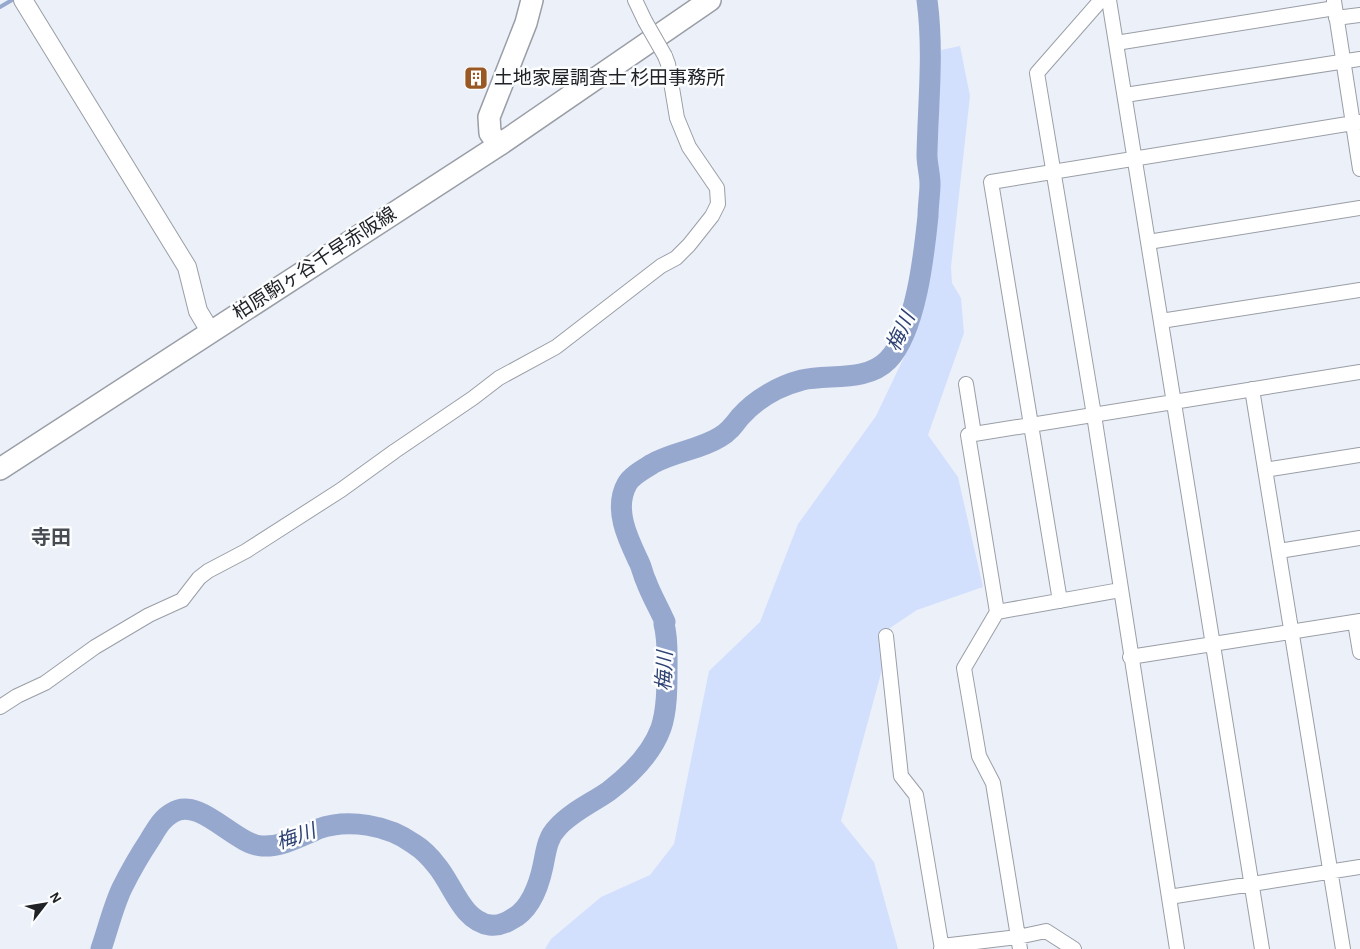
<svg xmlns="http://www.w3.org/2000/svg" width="1360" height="949" font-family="'Alegreya Sans','Noto Sans JP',sans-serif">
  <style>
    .green { fill: #d3e0fd }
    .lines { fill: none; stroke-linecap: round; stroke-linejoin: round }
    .stream { stroke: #96a8cd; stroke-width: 4 }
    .river { stroke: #96a8cd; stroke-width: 21 }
    .minor-casing { stroke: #9a9ea6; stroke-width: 16 }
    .tertiary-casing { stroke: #9a9ea6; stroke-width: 20 }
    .primary-casing { stroke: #9a9ea6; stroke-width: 24 }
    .minor { stroke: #fff; stroke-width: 14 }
    .tertiary { stroke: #fff; stroke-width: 18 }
    .primary { stroke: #fff; stroke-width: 21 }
    .minor-bridge-casing { stroke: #9a9ea6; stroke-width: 16; stroke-linecap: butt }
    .minor-bridge { stroke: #fff; stroke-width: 14 }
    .labels { text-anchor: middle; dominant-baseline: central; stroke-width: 5; stroke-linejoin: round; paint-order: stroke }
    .poi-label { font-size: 19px; fill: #202225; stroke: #fcfdff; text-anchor: start }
    .street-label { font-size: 19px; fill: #202225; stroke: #fcfdff }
    .water-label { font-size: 20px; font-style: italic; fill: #2d4172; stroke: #fcfdff }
    .neighbourhood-label { font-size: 20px; font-weight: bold; fill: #474b52; stroke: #fcfdff }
  </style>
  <rect width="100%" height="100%" fill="#ecf0f9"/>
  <path class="green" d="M960 46 970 96 951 267 952 283 961 298 964 333 928 435 958 477 983 587 917 610 881 634 883 666 841 821 874 862 898 949H545L551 939 601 897 650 875 674 844 709 671 760 622 798 524 876 416 915 334 935 232 941 50Z"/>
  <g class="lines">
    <path class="stream" d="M0 7 12 0"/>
    <path class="river" d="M101 949C108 929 113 907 122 888 130 872 139 856 149 841 156 830 161 819 172 813 199 795 235 845 262 846 282 847 299 837 318 829 348 818 388 825 414 844 422 849 431 858 437 866 453 885 462 921 490 925 498 926 506 923 512 919 530 910 539 885 543 866 546 852 547 838 557 828 571 812 592 803 609 791 630 775 652 753 661 728 667 710 667 688 667 669 667 653 668 639 664 624L665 622C659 608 651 595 646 581 643 575 642 568 639 562 628 539 613 509 627 484 631 476 644 469 652 464 673 452 699 450 720 437 729 432 734 425 740 417 756 399 779 386 802 380 830 374 867 382 888 360 916 331 924 255 928 216 928 206 930 194 930 184 930 174 927 165 927 155 928 103 934 52 927 0"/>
    <g class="minor-casing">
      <path id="minor" d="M635 0 645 21
        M1101 0 1037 73 1094 415 1177 949
        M1109 0 1262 949
        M1334 1 1360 169
        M1336 18 1360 15
        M1116 43 1335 8
        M1125 95 1360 59
        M1148 242 1360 208
        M1161 321 1360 290
        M966 384 974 434
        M1252 389 1343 949
        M1265 470 1360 455
        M1279 551 1360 538
        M1060 601 991 182 1360 122
        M997 612 1120 590
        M1355 622 1360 652
        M886 636 901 776 916 795 942 949
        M1130 657 1360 621
        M0 707 17 696 45 683 95 647 149 615 182 600 199 578 208 571 246 551 341 490 395 451 473 398 499 378 556 347 661 266 676 258 689 245 712 216 718 204 717 188 689 147 677 118 668 64 665 56
        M1169 897 1360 867
        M941 949 942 946 1018 937 1046 931 1074 949
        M1020 949 993 783 979 756 964 668 997 612 968 435 1360 372"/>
    </g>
    <g class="tertiary-casing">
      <path id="tertiary" d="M23 0 187 267 198 311 210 331"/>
    </g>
    <g class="primary-casing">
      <path id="primary" d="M499 145 490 133 489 117 526 23 532 0
        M0 469 499 145 710 0"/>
    </g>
    <use href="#minor" class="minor"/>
    <use href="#tertiary" class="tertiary"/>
    <use href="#primary" class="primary"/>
    <g class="minor-bridge-casing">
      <path id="minor-bridge" d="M645 21 665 56"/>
    </g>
    <use href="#minor-bridge" class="minor-bridge"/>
  </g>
  <defs>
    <g id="building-square" transform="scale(1.25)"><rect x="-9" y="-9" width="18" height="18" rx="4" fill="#985723" stroke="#fcfdff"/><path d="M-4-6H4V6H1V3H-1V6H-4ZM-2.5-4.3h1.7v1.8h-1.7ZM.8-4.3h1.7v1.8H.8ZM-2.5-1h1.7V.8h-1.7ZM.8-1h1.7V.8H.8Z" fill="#fff"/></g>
  </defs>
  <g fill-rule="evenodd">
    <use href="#building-square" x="476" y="78"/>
  </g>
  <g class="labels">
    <g class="poi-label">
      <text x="494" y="78">土地家屋調査士 杉田事務所</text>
    </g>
    <g class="street-label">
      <text transform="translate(315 264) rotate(-33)">柏原駒ヶ谷千早赤阪線</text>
    </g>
    <g class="water-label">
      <text transform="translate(901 332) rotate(-65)">梅川</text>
      <text transform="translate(665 671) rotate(-88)">梅川</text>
      <text transform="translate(296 837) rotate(-19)">梅川</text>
    </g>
    <g class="neighbourhood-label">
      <text x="51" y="538">寺田</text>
    </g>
  </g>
  <g transform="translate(45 904) rotate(59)" stroke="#fcfdff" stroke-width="4" paint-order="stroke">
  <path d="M0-4L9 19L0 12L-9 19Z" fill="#202225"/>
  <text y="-8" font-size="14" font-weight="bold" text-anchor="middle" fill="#202225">N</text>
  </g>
</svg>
